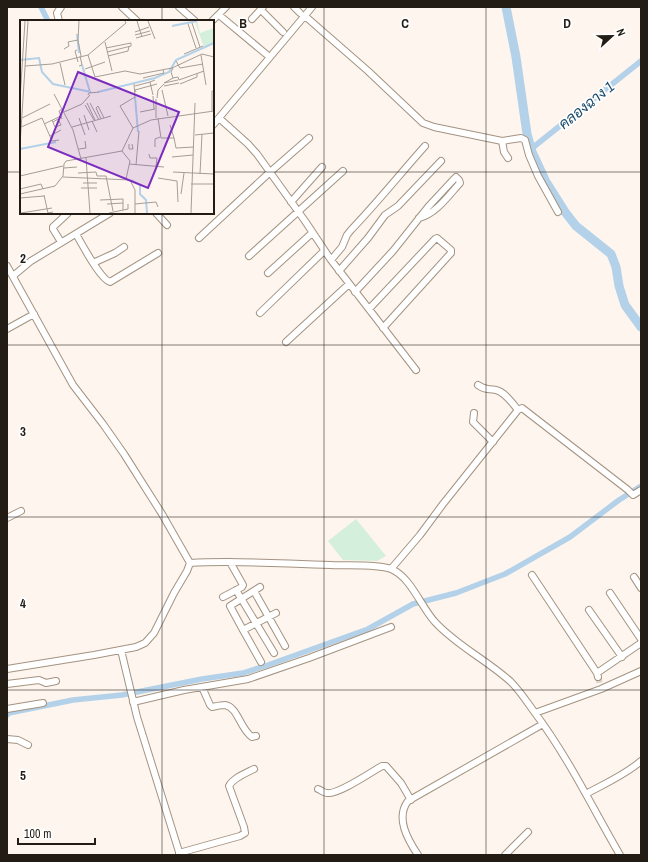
<svg xmlns="http://www.w3.org/2000/svg" width="648" height="862" font-family="'Archivo Narrow',Sarabun,sans-serif">
  <style>
    .green { fill: #d4efdc }
    .lines { fill: none; stroke-linecap: round; stroke-linejoin: round }
    .canal { stroke: #b3d1e8; stroke-width: 5.5 }
    .river { stroke: #b3d1e8; stroke-width: 9 }
    .minor-tunnel { stroke: #dcd4cd; stroke-width: 6; stroke-dasharray: 6 3; stroke-linecap: butt }
    .minor-casing { stroke: #a49381; stroke-width: 8 }
    .minor { stroke: #fff; stroke-width: 6 }
    .grid { fill: none; stroke: #221c15; stroke-width: 1; stroke-opacity: 0.55 }
    .labels { text-anchor: middle; dominant-baseline: central; stroke-width: 3.5; stroke-linejoin: round; paint-order: stroke }
    .water-label { font-size: 15px; font-style: italic; fill: #1b4c6c; stroke: #fff }
    .inset-river { fill: none; stroke: #b3d1e8; stroke-width: 2 }
    .inset-road { fill: none; stroke: #a59e97; stroke-width: 1 }
    .view { fill: #7b2cbf; fill-opacity: 0.15; stroke: #7b2cbf; stroke-width: 2 }
    .inset-edge { fill: none; stroke: #221c15; stroke-width: 2 }
    .grid-label { font-size: 13px; text-anchor: middle; font-weight: bold; fill: #221c15; stroke: #fff; stroke-width: 3.5; stroke-linejoin: round; paint-order: stroke }
  </style>
  <rect width="100%" height="100%" fill="#fdf5ee"/>
  <path class="green" d="M356 519 386 556 377 561 343 560 328 541Z"/>
  <g class="lines">
    <path class="canal" d="M41 7 48 21
      M531 149 641 61
      M7 715 9 713 73 700 122 695 202 679 243 673 268 665 368 629 413 604 456 593 505 574 570 537 619 500 641 486"/>
    <path class="river" d="M506 7 516 57 527 134 532 152 546 182 565 212 576 226 611 254 616 267 619 286 625 305 641 327"/>
    <path class="minor-tunnel" d="M598 677 600 685"/>
    <g class="minor-casing">
      <path id="minor" d="M122 7 137 21
        M179 7 195 21
        M294 7 300 13
        M261 10 283 32
        M219 15 266 54
        M305 16 368 71 423 123 434 127 502 141 504 152 508 158
        M252 19 263 7
        M59 21 57 13 61 7
        M212 21 226 7
        M219 118 248 144 257 154 305 221 331 260 416 370
        M213 125 312 7
        M502 141 521 138 525 140 529 155 538 176 558 212
        M291 202 322 167
        M156 213 167 225
        M76 234C82 244 100 279 110 282L158 253
        M199 238 269 173 309 138
        M61 242 53 229V227L68 213
        M249 256 343 171
        M331 260 342 247 347 235 351 230C377 203 400 174 425 146
        M93 263 115 253 124 247
        M7 266 73 385 103 424 124 454 162 514 190 563 187 571 174 593 154 633 145 643 136 647 94 655 7 669
        M339 271 368 238 385 215 398 206 441 161
        M268 273 312 233
        M13 276 31 261 110 213
        M355 292 393 251 428 207 454 179 456 177 459 180 460 183C449 195 436 214 419 218
        M369 309 435 239 437 238 451 250V253L383 328
        M260 313 324 251
        M7 329 34 314
        M286 342 349 284
        M478 385C486 391 488 388 496 390 505 392 513 404 518 410
        M474 413 473 422 493 442
        M7 518 21 511
        M190 563C237 560 284 564 331 565 348 566 377 564 391 569 411 577 421 607 435 622 457 646 487 660 511 682 520 691 527 702 535 713 568 757 592 807 620 855
        M391 569 420 535 443 504 518 410 522 408 628 490 633 495 641 490
        M532 575 597 673 598 677
        M634 577 641 588
        M260 587 230 606 243 630 276 613
        M236 590 274 653
        M254 591 285 646
        M610 593 641 639
        M223 597 242 587 243 585 230 562
        M589 610 622 657
        M243 630 261 662
        M121 650 137 717 180 855
        M597 673 641 643
        M7 684 39 680 46 683 56 681
        M202 687 210 705 212 707C217 706 221 705 225 705 238 707 240 729 252 737L256 736
        M133 702 184 690 248 679 309 658 391 627
        M7 709 43 703
        M535 713 601 689 641 671
        M7 739 18 740 28 745
        M318 789C321 790 324 793 327 793 338 795 371 772 382 766H386L401 783 411 800
        M586 794C604 784 625 775 641 761
        M179 853 240 836 245 833 244 827 229 786C233 778 246 773 254 769
        M418 855C408 840 395 818 408 801L543 724
        M505 855 528 832"/>
    </g>
    <use href="#minor" class="minor"/>
  </g>
  <path class="grid" d="M162 7V21M324 7V855M486 7V855M7 172H21M213 172H641M162 213V855M7 345H641M7 517H641M7 690H641"/>
  <g class="labels">
    <g class="water-label">
      <text transform="translate(586 105) rotate(-39)">คลองฉาง 1</text>
    </g>
  </g>
  <g transform="translate(20 20)">
    <rect width="194" height="194" fill="#fdf5ee"/>
    <path d="M177 1 180 13 194 8V22L184 27 175 2 164 3Z" fill="#d4efdc"/>
    <path class="inset-river" d="M152 6 177 1M57 14 59 33M0 40 19 38 22 52 33 64 71 72M62 45 70 72M78 72 135 58 149 52 156 40 194 23M115 77 118 112M0 129 36 122M111 160 120 165V174L126 180 127 193"/>
    <path class="inset-road" d="M59 1 58 20 61 36M117 1 122 17M128 1 135 19M172 3 180 27M168 4 176 28M115 12 129 7M115 15 130 11M116 18 131 14M85 22 92 51M86 28 111 23V26L87 32M44 29 49 26 48 22 58 20M57 30 55 31 58 42M164 34 183 26M68 35 75 57 105 51 120 54 152 48 182 34 194 37M181 35 186 65M88 36 108 31 109 26M156 41 160 48 183 44M40 43 45 65M5 46 32 44 68 35 106 3 105 1M59 46 62 45 60 36M153 48 151 52 153 58 158 57 159 60M65 49 85 42M123 58 144 53 143 50M153 58 144 63 158 60M159 60 184 51M160 64 177 57V54M115 66 130 62M144 66 159 63M142 70 148 96M116 72 115 70 137 64M34 74 53 110 61 139M68 75 69 73 79 72M133 75 130 62 135 60M133 76 134 89M137 78 138 70 144 64M0 79 5 1M67 83 75 100M70 83 79 100M65 85 74 100M42 89 39 91 42 99M192 91V71H194M44 92 62 84 70 75M120 92 135 89M64 95 69 110M2 98 30 84M59 98 65 115M136 98V79M138 98 141 118H154L156 128 174 127M81 99 76 88 78 86 84 98M32 100 35 107 41 105 38 99 33 102M72 101 77 112M24 104 41 96M150 105 154 118M1 107 22 98 32 121 39 120M52 107 91 96M113 108 100 86 115 77 114 64M175 115 194 113M30 116 41 110M109 124V129H113L112 124M0 125 8 1M135 127V119L140 117M59 129 66 128 65 121M102 131 113 108 131 100 194 91M129 134 130 138H137L136 146M152 137 173 135M66 138 70 193M109 144 144 147M116 145 119 111M44 148 57 147M153 152 194 154M58 153 76 152 77 156M180 154 182 114M0 156 43 146M77 156H86L93 191M43 157 110 160 115 170V193M138 158 157 161 158 182M63 163H77M171 164H194M61 168H77M0 169 21 164 23 169M0 174 35 166 43 156 44 144 46 141 102 131 110 141 106 159M161 174 164 153M24 175 28 193 33 192M0 178 24 176M80 180 103 179V183M87 184 103 183V190M115 184 136 182 138 187M1 193 32 188M89 193 108 189V184M171 193 175 83"/>
    <path class="view" d="M58 52 159 92 128 168 28 127Z"/>
    <rect width="194" height="194" class="inset-edge"/>
  </g>
  <g class="grid-label">
    <text x="243" y="28">B</text>
    <text x="405" y="28">C</text>
    <text x="567" y="28">D</text>
    <text x="23" y="263">2</text>
    <text x="23" y="436">3</text>
    <text x="23" y="608">4</text>
    <text x="23" y="780">5</text>
  </g>
  <rect width="648" height="862" fill="none" stroke="#221c15" stroke-width="16"/>
  <g transform="translate(612 36) rotate(68)" stroke="#ffffff" stroke-width="3" paint-order="stroke">
  <path d="M0-3L7 15L0 10L-7 15Z" fill="#221c15"/>
  <text y="-6" font-size="11" font-weight="bold" text-anchor="middle" fill="#221c15">N</text>
  </g>
  <path d="M18 838v6h77v-6" fill="none" stroke="#221c15" stroke-width="2"/>
  <text x="24" y="838" font-size="12" fill="#221c15" stroke="#ffffff" stroke-width="3" paint-order="stroke">100 m</text>
</svg>
